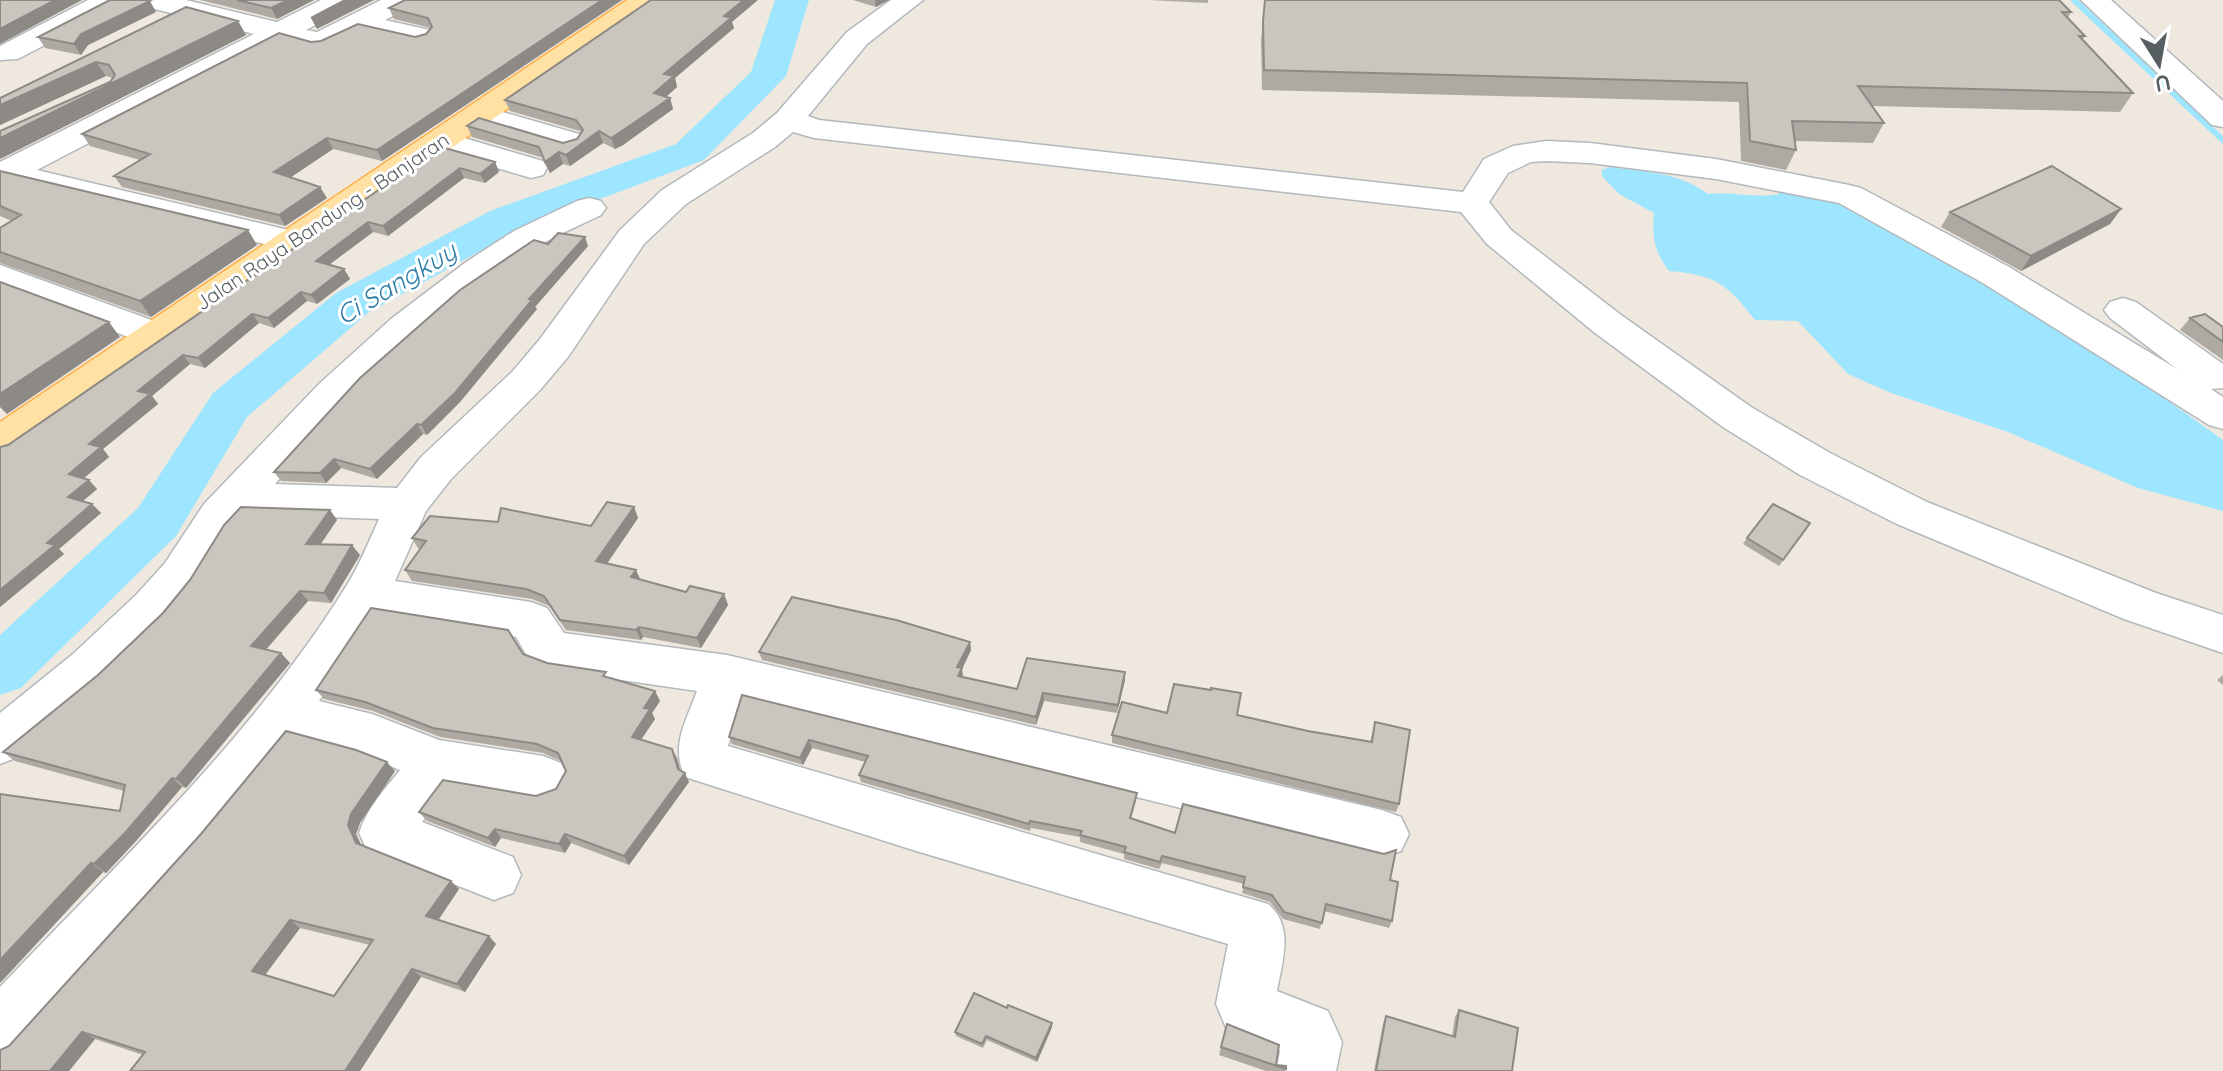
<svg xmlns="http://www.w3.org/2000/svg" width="2223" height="1071" font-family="Quicksand,sans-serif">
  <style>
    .water { fill: #9ee5ff }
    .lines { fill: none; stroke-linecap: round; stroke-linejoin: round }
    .stream { stroke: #9ee5ff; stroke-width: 6 }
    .river { fill: #9ee5ff; fill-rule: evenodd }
    .minor-casing { stroke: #b3b8bc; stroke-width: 3 }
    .major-casing { stroke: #ffad47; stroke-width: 3 }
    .minor { fill: #fff; fill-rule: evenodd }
    .major { fill: #ffe1a3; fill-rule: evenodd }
    .wall { fill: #aea9a3; fill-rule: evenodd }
    .shaded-wall { fill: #8d8a85 }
    .building { fill: #cac5be; stroke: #8d8a85; stroke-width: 2; fill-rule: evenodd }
    .labels { text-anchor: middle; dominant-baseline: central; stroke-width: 6; stroke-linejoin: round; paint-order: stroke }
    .far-street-label { font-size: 20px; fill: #585f62; stroke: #fff }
    .water-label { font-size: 26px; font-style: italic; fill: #2e7ea8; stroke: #fff }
  </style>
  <rect width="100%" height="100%" fill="#eee8df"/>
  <path class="water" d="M1610 167C1645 172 1679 172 1708 194 1733 191 1754 199 1779 194L1780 188 1852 203 2128 372 2223 440V511L2138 488 2008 432 1891 393 1848 374 1798 321 1755 320C1726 283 1716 275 1669 271 1654 251 1652 237 1654 213L1619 194 1602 176V170Z"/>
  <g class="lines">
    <path class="stream" d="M2074 0 2223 140"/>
    <path class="river" d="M775 0H809L786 76 704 160 520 229 368 313 247 417 176 536 21 688 0 695V635L138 508 213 393 336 293 490 211 676 144 751 72Z"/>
    <g class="minor-casing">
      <path id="minor" d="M88 0H123L119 6 18 59 0 60V46Z
        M139 0H186L277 22 321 0H356L352 6 306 30 317 32 381 0H416L412 6 385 20 430 30 434 36 430 42 420 45 363 32 326 49 317 50 284 41 37 170 305 234 310 241 305 248 293 251 11 183 0 186V162L254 34 143 6Z
        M891 0H923L867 44 808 116 819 120 1463 192 1484 159 1513 146 1546 141 1590 143 1716 159 1849 185 1861 188 2009 267 2177 369 2110 318 2104 310 2110 302 2123 298 2136 302 2223 364V388L2211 389 2223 397V429L2209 425 1983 283 1839 203 1716 179 1590 163 1546 161 1531 162 1508 173 1489 202 1511 230 1621 315 1751 407 1830 453 1927 502 2156 593 2223 615V653L2124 619 1897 524 1800 475 1723 427 1595 333 1487 244 1461 212 814 138 793 132 775 147 686 204 644 244 568 357 540 390 451 479 426 511 395 581 531 602 547 608 564 633 727 655 1382 810 1401 817 1409 834 1401 851 1382 858 743 699 728 746 1268 904C1295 926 1282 962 1277 991L1328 1011 1342 1042 1336 1071H1276L1280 1051 1227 1030 1216 1004 1228 944 913 850 685 777C670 745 686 722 697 691L553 670 530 661 516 637 377 614 319 701 372 714 439 740 543 756 561 763 569 779 561 795 543 802 449 786 422 822 513 857 521 875 513 893 494 900 367 850 359 833C367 808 384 790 400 770L365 756 294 737 209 841 21 1051 0 1060V987C121 860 254 735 347 585 360 564 369 541 379 519L248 514C220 536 210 573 189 599 139 659 77 708 18 757L0 764V713L73 654 137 594 165 563 204 504 320 383 391 319 466 262 514 231 577 201 589 198 601 201 606 208 601 215C579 226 556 235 535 248 436 308 349 395 275 484L397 488 421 457 512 372 540 339 620 230 662 190 753 133 777 113 847 32Z
        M2081 0H2111L2223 101V127L2212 125Z
        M478 105 579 134 584 141 579 148 568 151 467 121 463 114 467 107Z
        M440 131 543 161 547 168 543 175 531 178 429 148 424 141 429 134Z
        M0 265 168 326 174 335 168 344 155 347 0 289Z"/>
    </g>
    <g class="major-casing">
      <path id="major" d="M627 0H659L655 6 15 452 0 456V422Z"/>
    </g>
    <use href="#minor" class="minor"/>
    <use href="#major" class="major"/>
  </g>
  <path class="wall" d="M200 0H314L277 19Z
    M405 0H622L382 161 333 149 290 177 327 198 285 226 122 187 114 176 140 160 90 146 82 134 311 42 415 37 426 34 431 28 394 19 389 8Z
    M853 0H889L876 7Z
    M1149 0H1208V3Z
    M1265 0 2071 12 2068 18 2085 36 2083 39 2133 93 2120 112 1872 106 1884 123 1873 143 1795 141 1796 150 1786 170 1741 161 1739 102 1262 90 1261 40Z
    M186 7 238 21 246 35 0 159V138L110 82 113 78 106 76 0 125V98Z
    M156 12 88 45 81 55 45 48 38 37Z
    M732 22 734 28 675 78 677 87 666 97 670 98 673 109 623 145 615 149 603 143 570 166 563 164 550 173 544 158 472 137 467 126 563 143 577 139 581 133 580 131 510 111 505 100Z
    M441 147 495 162 499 172 485 183 464 178 388 236 373 232 329 265 344 269 350 279 317 304 307 301 274 328 259 323 205 368 190 364 152 396 158 404 103 449 109 457 84 478 97 489 83 501 92 504 101 513 59 549 64 554 0 607V447L8 445Z
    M0 171 257 245 151 317 0 263V228L12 221 0 216Z
    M2121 209 2110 224 2021 271 1941 227 1950 212Z
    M548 244 588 246 535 307 537 309 460 402 427 435 423 434 377 479 341 468 326 483 281 481 274 472Z
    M2190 318 2223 327V360L2180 330Z
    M634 507 638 518 607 564 641 580 686 592 724 594 728 605 701 648 643 637 641 640 566 630 549 606 532 599 412 581 405 570 420 549 418 548 412 538 498 522 591 526Z
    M330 510 337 520 320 544 360 555 331 603 308 601 266 650 290 663 186 788 182 787 136 841 106 873 103 872 0 983 120 811 124 791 15 761 3 752Z
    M1807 529 1779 566 1743 544 1747 538Z
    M970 642 971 650 962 669V677L1017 689 1125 672V680L1117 713 1044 701 1036 725 762 660 759 652Z
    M523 654 547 663 610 678 655 691 660 701 652 713 655 719 641 739 677 758 680 770 689 782 629 865 571 843 565 853 501 838 495 847 427 821 419 812 536 796 556 789 566 771 561 761 543 753 440 737 373 711 324 699 316 690Z
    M2223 675V685L2217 680Z
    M742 695 1136 800 1131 818 1175 833 1390 880 1392 921 1389 928 1324 911 1320 929 1283 919 1270 902 1242 893 1244 884 1162 863 1159 869 1124 859V854L1080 842V837L1031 828 1030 831 861 782 859 775 865 762 812 748 803 765 732 744 729 737Z
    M1167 713 1238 715 1308 731 1370 742 1375 722 1399 804 1396 812 1112 743V735Z
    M395 771 360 823 356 834 361 845 459 889 438 920 496 944 465 992 421 977 360 1071H130L143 1055 95 1039 69 1071H0L9 1046ZM300 928 370 945 334 996 265 975Z
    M1007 1008 1052 1023V1027L1037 1062 987 1040 983 1048 956 1036 955 1032Z
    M1459 1010 1512 1071H1374L1383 1024 1386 1016 1452 1036 1455 1017Z
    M1221 1047 1276 1065 1286 1066 1285 1071H1266L1219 1055Z"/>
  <path class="shaded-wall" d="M55 0H82L0 44V29Z
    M288 0H314L277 19 271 8Z
    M348 0H374L317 29 311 18Z
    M602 0H622L382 161 377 150Z
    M744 0H758L732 22 734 28 675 78 677 87 658 104 654 93 664 74 724 16Z
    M875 0H889L876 7Z
    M150 1 156 12 88 45 81 55 74 44 81 34Z
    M238 21 246 35 0 159V138Z
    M96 62 106 76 0 125V105Z
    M670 98 673 109 623 145 615 149 611 138Z
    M599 131 603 143 570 166 566 155Z
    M327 138 333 149 281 184 274 172Z
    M559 152 563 164 550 173 545 162Z
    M495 162 499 172 485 183 480 174Z
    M460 168 464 178 388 236 383 226Z
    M320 187 327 198 285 226 279 215Z
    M2121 209 2110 224 2021 271 2031 256Z
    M368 222 373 232 322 270 316 261Z
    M248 230 257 245 151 317 140 301Z
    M585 237 588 246 535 307 537 309 460 402 427 435 421 425 529 299Z
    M344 269 350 279 317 304 311 295Z
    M301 292 307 301 274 328 268 318Z
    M252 314 259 323 205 368 198 358Z
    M109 322 120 337 7 414 0 407V394Z
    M183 355 190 364 152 396 158 404 103 449 109 457 78 483 69 474 89 444 138 391Z
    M417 424 423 434 377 479 370 469Z
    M334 459 341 468 326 483 320 473Z
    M89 480 97 489 77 506 68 497Z
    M92 504 101 513 59 549 64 554 0 607V590L47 543Z
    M634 507 638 518 601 572 596 561Z
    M330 510 337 520 314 554 306 544Z
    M352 545 360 555 331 603 324 593Z
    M636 570 641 581 631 577Z
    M300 591 308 601 260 656 251 646Z
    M724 594 728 605 701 648 697 638Z
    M639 627 643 637 641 640 636 630Z
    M970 642 971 650 962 669 963 676 959 684 957 667Z
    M281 653 290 663 186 788 176 779Z
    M1125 672V680L1117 713 1118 705Z
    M655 691 660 701 652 713 655 719 637 746 632 737 644 708Z
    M1043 693 1044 701 1036 725V717Z
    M809 740 812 748 803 765 800 758Z
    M672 749 677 758 682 777 685 773 689 782 629 865 624 856 678 769Z
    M387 762 395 771 360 823 356 834 364 851 356 843 348 825 351 814Z
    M172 778 182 787 136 841 106 873 94 864Z
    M1137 793 1136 800 1129 825 1130 818Z
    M495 829 501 838 495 847 488 838Z
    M565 834 571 843 565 853 559 844Z
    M91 863 103 872 0 983V960Z
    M451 881 459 889 435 925 426 916Z
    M290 920 300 928 262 979 252 971Z
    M489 936 496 944 465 992 457 984Z
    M412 969 421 977 360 1071H345Z
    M1052 1023V1027L1037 1062 1036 1058Z
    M82 1032 95 1039 69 1071H50Z"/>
  <path class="building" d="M0 0H55L0 29Z
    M110 0H145L150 1 81 34 74 44 38 37Z
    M237 0H288L271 8Z
    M345 0H348L311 18Z
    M405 0H602L377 150 327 138 274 172 320 187 279 215 114 176 150 154 82 134 279 33 311 42 321 41 358 24 415 37 426 34 432 27 428 18 389 8Z
    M651 0H744L724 16 731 18 664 74 674 76 654 93 670 98 619 133 611 138 599 131 566 155 559 152 545 162 539 147 467 126 479 118 563 143 577 139 583 130 576 120 505 100Z
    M1265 0H2059L2071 12H2062L2085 36H2079L2133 93 1858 86 1884 123 1792 121 1796 150 1750 141 1747 83 1264 70 1263 21Z
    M186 7 238 21 0 138V131L110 82 115 75 109 65 96 62 0 105V98Z
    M441 147 495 162 480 174 460 168 383 226 368 222 316 261 344 269 311 295 301 292 268 318 252 314 198 358 183 355 138 391 150 394 89 444 101 447 69 474 89 480 68 497 92 504 47 543 55 545 0 590V447L8 445Z
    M2052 166 2121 209 2031 256 1950 212Z
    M0 171 248 230 140 301 0 252V228L21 215 0 206Z
    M558 233 585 237 529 299 532 300 455 393 421 425 417 424 370 469 334 459 320 473 274 472 360 378 460 290 534 240 548 244Z
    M0 282 109 322 0 394Z
    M2205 314 2223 327V342L2190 318Z
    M607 502 634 507 596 561 636 570 631 577 686 592 690 586 724 594 697 638 639 627 636 630 560 620 544 596 526 589 405 570 426 541 412 538 430 516 498 522 501 508 591 526Z
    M1773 504 1810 523 1783 560 1747 538Z
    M241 507 330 510 306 544 352 545 324 593 300 591 251 646 281 653 176 779 172 778 125 833 94 864 91 863 0 960V794L120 811 125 785 3 752 98 675 163 613 190 580 224 525Z
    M792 597 896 620 970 642 957 667 962 668 958 676 1017 689 1027 658 1125 672 1118 705 1043 693 1036 717 759 652Z
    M371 608 508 630 523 654 547 663 606 672 603 676 655 691 644 708 650 709 632 737 672 749 678 769 685 773 624 856 565 834 559 844 495 829 488 838 419 812 443 780 536 796 556 789 566 771 558 753 537 744 433 728 365 702 316 690Z
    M1174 684 1211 690V688L1241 693 1237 715 1308 731 1372 742 1375 722 1410 730 1399 804 1112 735 1122 702 1167 713Z
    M742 695 1137 793 1130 818 1175 833 1183 804 1384 854 1396 850 1390 880 1398 882 1392 921 1326 904 1322 923 1284 912 1272 895 1243 887 1245 877 1162 856 1160 862 1124 852 1126 847 1080 835 1082 831 1030 821 1029 824 859 775 868 756 809 740 800 758 729 737Z
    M286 731 356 750 387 762 351 814 348 825 356 843 451 881 426 916 489 936 457 984 412 969 345 1071H130L145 1052 82 1032 50 1071H0V1050L9 1046 201 834ZM290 920 373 940 334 996 252 971Z
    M974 993 1007 1008 1008 1005 1052 1023 1036 1058 986 1036 982 1044 955 1032Z
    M1459 1010 1518 1028 1512 1071H1376L1386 1016 1455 1037Z
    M1227 1024 1279 1045 1276 1065 1286 1066V1069L1221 1047Z"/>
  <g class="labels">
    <g class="far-street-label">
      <text transform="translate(322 221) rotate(-34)">Jalan Raya Bandung - Banjaran</text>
    </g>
    <g class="water-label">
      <text transform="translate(396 283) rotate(-31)">Ci Sangkuy</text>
    </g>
  </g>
  <g transform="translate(2159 64) rotate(169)" stroke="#ffffff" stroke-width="6" paint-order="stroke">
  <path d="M0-6L14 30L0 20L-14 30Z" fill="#585f62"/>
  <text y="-12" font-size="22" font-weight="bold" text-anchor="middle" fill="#585f62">U</text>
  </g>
</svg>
